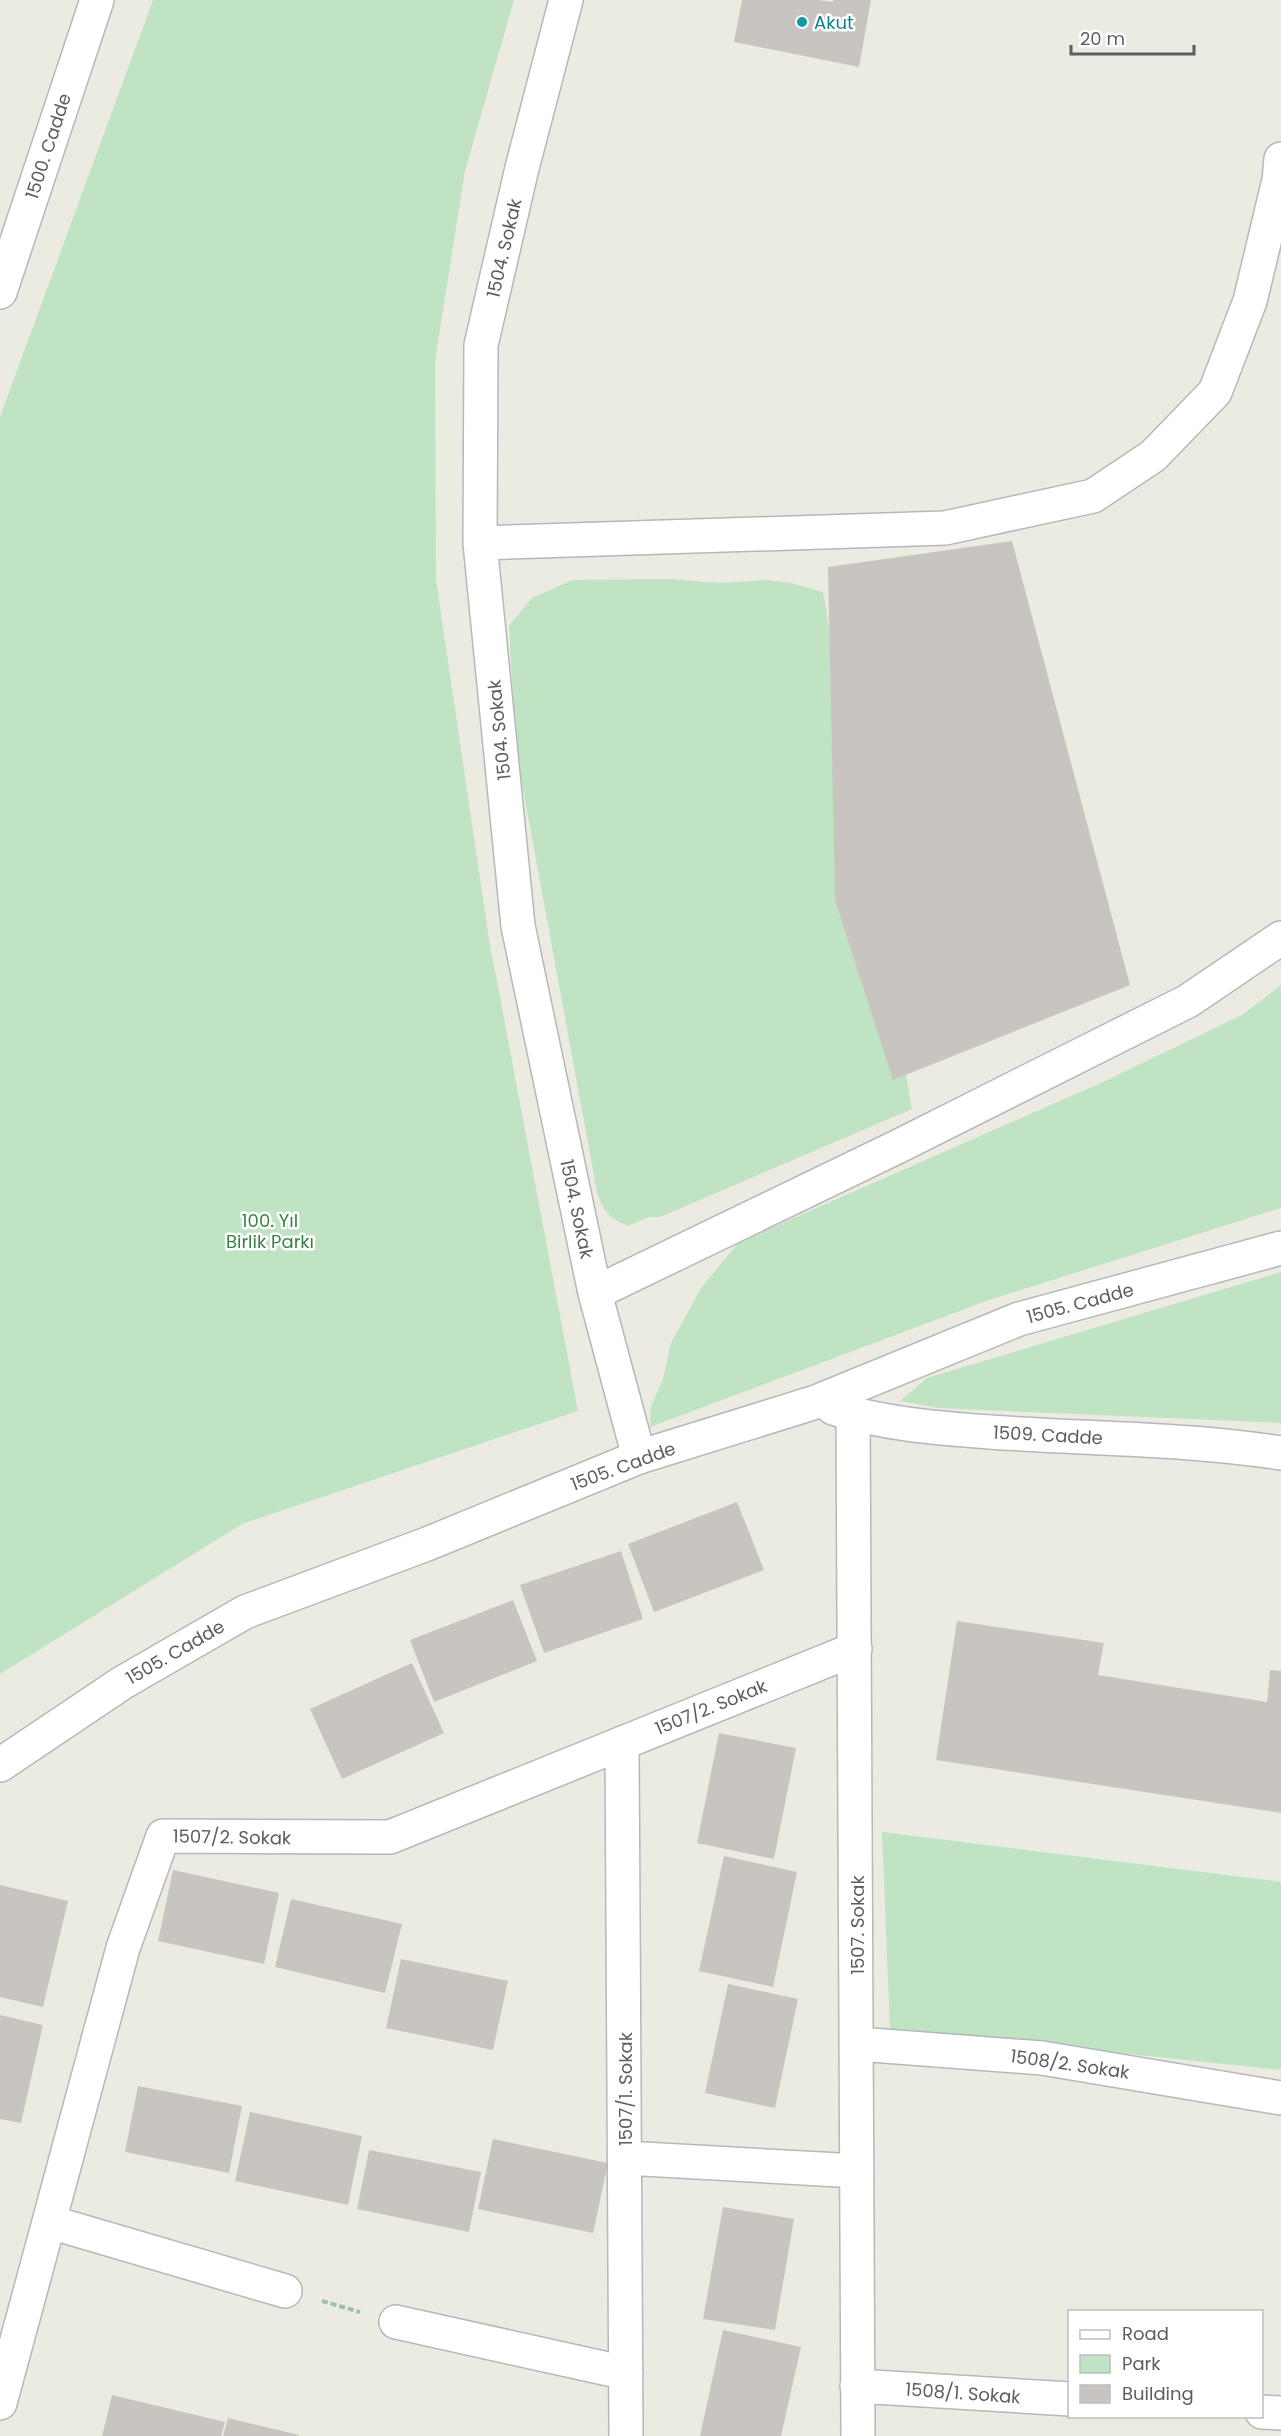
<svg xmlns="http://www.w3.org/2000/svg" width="1281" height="2436" font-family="Poppins,sans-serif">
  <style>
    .green { fill: #c0e3c3 }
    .building { fill: #c8c5c0 }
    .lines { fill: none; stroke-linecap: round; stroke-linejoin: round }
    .minor-casing { stroke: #b5b7bc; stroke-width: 36 }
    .tertiary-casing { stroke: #b5b7bc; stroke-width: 36 }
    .path { stroke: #9ac3a9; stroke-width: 4; stroke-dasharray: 6 3; stroke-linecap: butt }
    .minor { stroke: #fff; stroke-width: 33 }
    .tertiary { stroke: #fff; stroke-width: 33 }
    .culture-dot { fill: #0f9aa8; stroke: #fff; stroke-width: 2 }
    .labels { text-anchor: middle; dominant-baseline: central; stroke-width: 5; stroke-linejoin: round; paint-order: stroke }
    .culture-label { font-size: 18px; fill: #0d838f; stroke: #fff; text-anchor: start }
    .street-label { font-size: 18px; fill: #5b5d62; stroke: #fff }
    .park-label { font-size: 18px; fill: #3a8244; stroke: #fff }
  </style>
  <rect width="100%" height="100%" fill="#ecebe2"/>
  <path class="green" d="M153 0H514L465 171 435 361 436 580 489 939 578 1411 242 1524 0 1674V417Z
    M669 579 721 583 766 580 791 583 823 592 912 1109 660 1217H649L628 1226C609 1218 603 1211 597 1192L516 751 509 626 532 598 572 580Z
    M1281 985V1208L989 1300 650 1427 651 1407 663 1379 671 1343 701 1288 739 1242 1103 1082 1242 1015Z
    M1281 1272V1423L939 1408 900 1401 927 1378Z
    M882 1832 1281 1882V2070L890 2029Z"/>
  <path class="building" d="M742 0H818L833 2V0H871L859 67 734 42Z
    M1012 541 1130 985 893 1080 835 900 828 567Z
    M737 1502 764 1570 654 1612 628 1544Z
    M621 1551 643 1619 544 1653 520 1585Z
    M513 1600 537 1661 434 1702 410 1640Z
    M957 1621 1104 1643 1098 1675 1267 1702 1270 1670 1281 1671V1813L936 1760Z
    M412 1663 444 1733 342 1779 310 1709Z
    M719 1733 796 1748 774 1859 697 1843Z
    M724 1856 797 1872 773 1987 699 1971Z
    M173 1870 279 1893 264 1964 158 1941Z
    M0 1885 68 1901 43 2007 0 1997Z
    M291 1899 402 1924 385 1993 275 1967Z
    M401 1959 508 1981 493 2050 386 2028Z
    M728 1984 798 1999 775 2108 705 2093Z
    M0 2015 43 2025 21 2123 0 2119Z
    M138 2086 242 2106 229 2173 125 2152Z
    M250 2112 362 2136 348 2205 235 2181Z
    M493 2139 608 2163 593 2233 478 2209Z
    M369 2150 481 2172 469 2232 357 2209Z
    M723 2207 794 2219 775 2330 703 2319Z
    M723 2330 801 2347 781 2436H700Z
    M112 2395 225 2422 221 2436H102Z
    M228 2418 299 2435V2436H223Z"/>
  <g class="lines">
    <g class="minor-casing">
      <path id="minor" d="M566 0 522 168 481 345 480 543 518 926 595 1293 639 1457
        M0 292 97 0
        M480 543 945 528 1093 496 1153 456 1215 392 1250 301 1279 180 1281 159
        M595 1293 897 1147 1188 1001 1281 938
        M833 1408C883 1424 938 1428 990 1432 1088 1439 1184 1438 1281 1453
        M853 1414 858 2436
        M622 1743 626 2436
        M858 2044 1042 2058 1281 2098
        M625 2158 857 2171
        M50 2222 285 2291
        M396 2322 626 2373
        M857 2386 1070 2399
        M0 2403 123 1948 163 1836 390 1837 855 1649
        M1262 2412 1281 2413"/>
    </g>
    <g class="tertiary-casing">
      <path id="tertiary" d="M0 1765 122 1683 245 1612 427 1544 639 1457 816 1402 1019 1319 1281 1248"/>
    </g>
    <path class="path" d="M322 2301 360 2312"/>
    <use href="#minor" class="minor"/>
    <use href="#tertiary" class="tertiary"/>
  </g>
  <circle class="culture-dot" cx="802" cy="22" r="6"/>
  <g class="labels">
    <g class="culture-label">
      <text x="814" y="22">Akut</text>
    </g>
    <g class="street-label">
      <text transform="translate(48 146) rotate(-72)">1500. Cadde</text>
      <text transform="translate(504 248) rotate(-77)">1504. Sokak</text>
      <text transform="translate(499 730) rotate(-96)">1504. Sokak</text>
      <text transform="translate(577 1209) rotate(78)">1504. Sokak</text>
      <text transform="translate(1080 1303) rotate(-15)">1505. Cadde</text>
      <text transform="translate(1048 1435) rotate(3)">1509. Cadde</text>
      <text transform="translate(623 1466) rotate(-20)">1505. Cadde</text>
      <text transform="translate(175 1652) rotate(-30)">1505. Cadde</text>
      <text transform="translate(711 1707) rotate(-22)">1507/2. Sokak</text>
      <text transform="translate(232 1837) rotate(1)">1507/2. Sokak</text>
      <text transform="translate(857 1925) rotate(-90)">1507. Sokak</text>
      <text transform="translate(1070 2064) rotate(8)">1508/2. Sokak</text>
      <text transform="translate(625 2089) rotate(-90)">1507/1. Sokak</text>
      <text transform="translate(963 2393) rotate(4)">1508/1. Sokak</text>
    </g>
    <g class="park-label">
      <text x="270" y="1220">100. Yıl<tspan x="270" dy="21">Birlik Parkı</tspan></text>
    </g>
  </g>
  <rect x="1068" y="2310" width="195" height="108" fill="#ffffff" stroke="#bdbec0" stroke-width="1.5"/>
  <rect x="1080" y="2330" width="30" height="9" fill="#ffffff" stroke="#bdbec0" stroke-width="1.5"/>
  <text x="1122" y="2340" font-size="18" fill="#5b5d62">Road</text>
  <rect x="1080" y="2355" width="30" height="18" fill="#c0e3c3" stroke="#bdbec0" stroke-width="1.5"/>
  <text x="1122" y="2370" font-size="18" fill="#5b5d62">Park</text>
  <rect x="1080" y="2385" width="30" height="18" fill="#c8c5c0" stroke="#bdbec0" stroke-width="1.5"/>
  <text x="1122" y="2400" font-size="18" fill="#5b5d62">Building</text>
  <path d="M1071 45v9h123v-9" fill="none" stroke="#5b5d62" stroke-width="3"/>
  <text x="1080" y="45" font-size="18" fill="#5b5d62" stroke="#ffffff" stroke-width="4.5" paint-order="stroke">20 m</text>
</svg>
